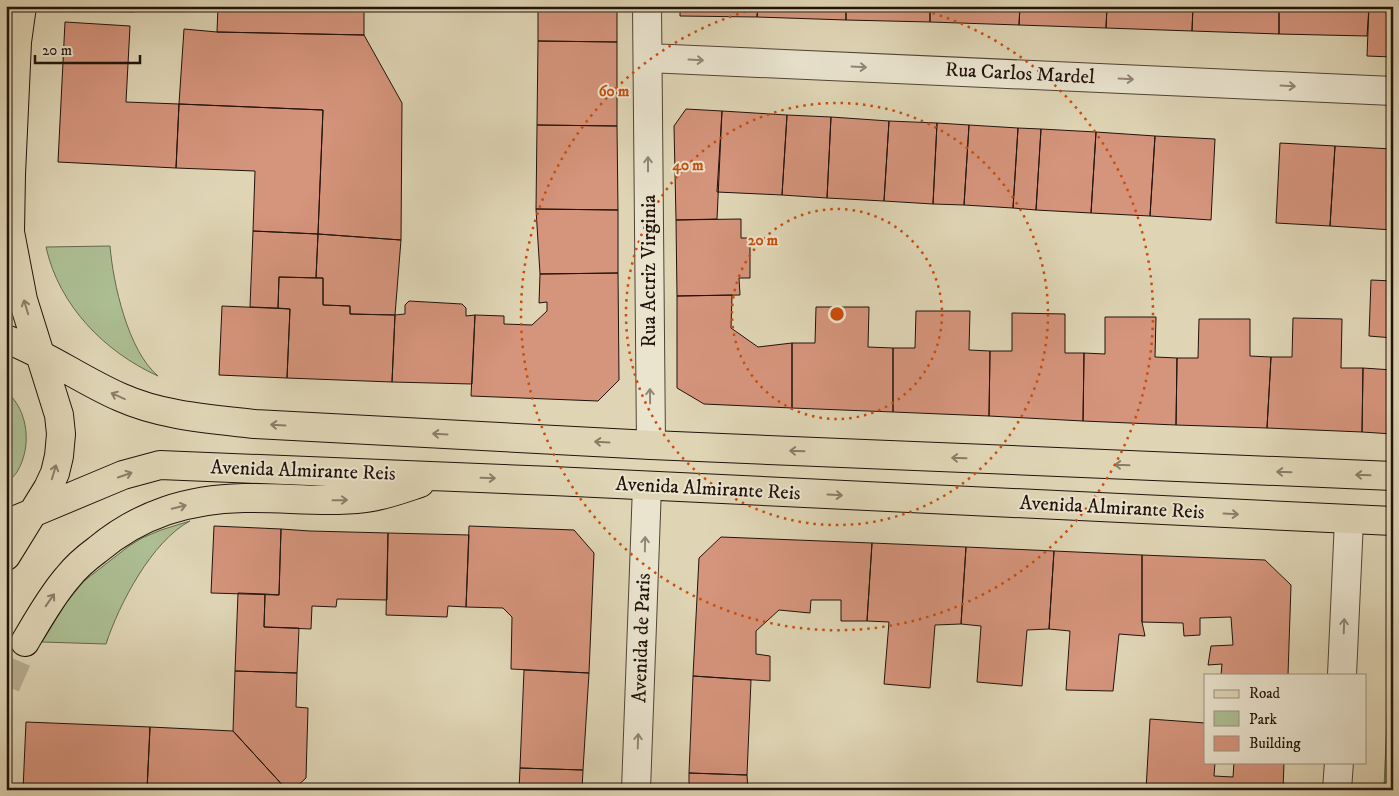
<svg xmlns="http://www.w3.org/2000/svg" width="1399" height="796" font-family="'IM FELL DW Pica',serif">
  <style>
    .green { fill: #acbe92; stroke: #66684e }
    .building { fill: #d5947c; stroke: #21120b }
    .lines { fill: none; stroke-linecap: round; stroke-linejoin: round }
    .primary-tunnel { stroke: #b9ae93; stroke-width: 28; stroke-dasharray: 28 14; stroke-linecap: butt }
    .street-casing { stroke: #504336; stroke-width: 30 }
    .primary-casing { stroke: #21120b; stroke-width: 30 }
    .street { stroke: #eae4cf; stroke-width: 28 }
    .primary { stroke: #dfd5b5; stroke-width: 28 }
    .oneway { stroke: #908677 }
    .oneway2 { stroke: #8a7d68 }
    .ring { fill: none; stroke: #ca4e0c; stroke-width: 2.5; stroke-dasharray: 2.5 5 }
    .labels { text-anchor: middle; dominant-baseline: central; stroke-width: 4; stroke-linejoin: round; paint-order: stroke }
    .street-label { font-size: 20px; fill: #21120b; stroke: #eae4cf }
    .centre { fill: #ca4e0c; stroke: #eae4cf; stroke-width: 2.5 }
    .ring-label { font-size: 15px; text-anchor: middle; font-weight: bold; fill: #ca4e0c; stroke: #eae4cf; stroke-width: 4; stroke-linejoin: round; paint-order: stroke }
  </style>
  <rect width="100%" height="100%" fill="#dfd5b5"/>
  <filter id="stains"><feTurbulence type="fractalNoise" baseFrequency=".004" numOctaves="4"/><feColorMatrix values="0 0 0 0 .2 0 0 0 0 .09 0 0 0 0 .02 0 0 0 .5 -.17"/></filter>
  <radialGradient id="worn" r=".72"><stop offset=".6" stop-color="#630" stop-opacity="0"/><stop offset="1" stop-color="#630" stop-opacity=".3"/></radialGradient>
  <path class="green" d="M110 246C113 283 128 351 158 376 105 352 59 306 46 247Z
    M6 391C29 411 32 447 17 472 14 476 10 480 6 484Z
    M190 521C152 541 119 604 106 644L42 642 66 603 84 581 129 546 142 538 161 530Z
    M1393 592V790H1384L1385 764Z"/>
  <path class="building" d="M85 6H134V12L85 11Z
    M218 6H364V35L217 32Z
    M538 6H617V42L538 41Z
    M680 6H758L757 17 680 16Z
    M758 6H846V20L757 17Z
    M846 6H930V22L846 20Z
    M930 6H1020L1019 25 930 22Z
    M1020 6H1107L1106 28 1019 25Z
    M1107 6H1193L1192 31 1106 28Z
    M1193 6H1279V34L1192 31Z
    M1279 6H1369L1367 36 1279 34Z
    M1369 6H1393V57L1367 56Z
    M65 22 130 26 126 102 179 104 176 168 58 162Z
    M184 29 217 32 364 35 402 103 401 240 318 234 323 110 179 104Z
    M538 41 617 42V126L537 125Z
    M179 104 323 110 318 234 253 231 255 171 176 168Z
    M686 109 722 111 717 219 676 220 674 126Z
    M722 111 787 115 782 195 717 192Z
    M787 115 831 117 827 198 782 195Z
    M831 117 889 121 884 201 827 198Z
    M889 121 937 123 933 204 884 201Z
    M937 123 969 125 964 205 933 204Z
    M537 125 617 126 618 210 536 209Z
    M969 125 1018 128 1013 208 964 205Z
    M1018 128 1041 129 1036 210 1013 208Z
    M1041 129 1096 132 1091 213 1036 210Z
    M1096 132 1155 136 1150 216 1091 213Z
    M1155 136 1215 139 1211 220 1150 216Z
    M1280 143 1335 146 1330 226 1276 223Z
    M1335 146 1393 149V230L1330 226Z
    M536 209 618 210V273L540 274Z
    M741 219V238H750V278H739L740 295 677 296 676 220Z
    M253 231 318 234 316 278 279 277 278 308 250 307Z
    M318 234 401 240 395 315 350 314V306L323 305V278H316Z
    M618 273 619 380 598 401 471 396 475 315 504 316V324L532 325 547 311V302L539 303 540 274Z
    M279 277 323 278V305L350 306V314L395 315 392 382 287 378 290 309 278 308Z
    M1371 280 1393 281V338L1369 336Z
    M732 295 731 328 758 347 792 343V408L704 404 677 388V296Z
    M409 301 462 304 466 308V316L475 315 472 384 392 382 395 315 405 314V305Z
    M222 306 290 309 287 378 219 375Z
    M816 307H869L868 347 893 348V412L792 408V343H815Z
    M916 311H970L969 350 990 351 989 416 893 412V348H915Z
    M1012 313 1065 314V353H1084L1083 421 989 416 990 351H1012Z
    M1105 317H1156L1155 357 1177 358 1176 425 1083 421 1084 353 1105 354Z
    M1293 318 1342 319 1341 368H1363L1362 432 1267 428 1271 357H1292Z
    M1199 319H1250V356L1271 357 1267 428 1176 425 1177 358H1198Z
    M1363 368 1393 370V434L1362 432Z
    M214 526 281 529 279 595 211 593Z
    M469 526 574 530 594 553 589 673 511 669 512 617 503 608 466 607Z
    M281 529 310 531 388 533 387 600 337 599 336 607 312 606 311 629 264 627 265 594 279 595Z
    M388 533 469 535 466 607 448 606 447 617 386 615Z
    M721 537 872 543 867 621H841V600H811L810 613 779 610 756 631V654L770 656V681L693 676 699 558Z
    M872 543 966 547 961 624 935 625 930 688 884 684 889 622 867 621Z
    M966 547 1054 551 1049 629 1027 630 1022 686 977 682 981 626 961 624Z
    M1054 551 1142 555V622L1145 636 1119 634 1113 691 1066 690 1070 631 1049 629Z
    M1142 555 1265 560 1291 585 1288 675H1221L1222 664 1208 665 1211 646 1233 645 1231 617 1200 618V635L1184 636 1183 623 1142 622Z
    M238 593 265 594 264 627 299 628 297 673 235 671Z
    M524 670 589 673 583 770 520 768Z
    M235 671 297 673 296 707 308 708 306 778 293 790H287L233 731Z
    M693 676 751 680 747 775 689 773Z
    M1150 719 1205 723V762H1215L1214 776 1233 777 1234 762H1284L1283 790H1146Z
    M26 722 150 727 147 790 90 788V790H23Z
    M150 727 233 731 287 790H147Z
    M520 768 583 770 582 790H519Z
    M689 773 747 775 748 790H689Z"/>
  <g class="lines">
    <path class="primary-tunnel" d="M6 13 7 6
      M6 686 25 642"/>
    <g class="street-casing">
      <path id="street" d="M647 6 651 445
        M648 58 1393 91
        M1342 675 1349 520
        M636 790 647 486
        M1337 790 1339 762"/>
    </g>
    <g class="primary-casing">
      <path id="primary" d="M6 339C46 354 81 380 120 397 162 416 210 419 255 424L651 445 1393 476
        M6 524 123 475 160 465 553 481 1393 521
        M6 556 48 488 55 473 59 456 61 434 59 415 23 300 10 232 11 174 17 42 22 6
        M25 642C38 620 50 598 67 578 75 568 86 558 97 550 140 514 188 499 244 498 284 497 325 503 365 498 384 496 402 489 420 483"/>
    </g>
    <use href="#street" class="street"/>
    <use href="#primary" class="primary"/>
  </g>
  <defs><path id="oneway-shaft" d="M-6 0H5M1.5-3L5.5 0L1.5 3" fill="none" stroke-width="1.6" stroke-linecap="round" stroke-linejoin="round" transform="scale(1.25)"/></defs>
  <g class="oneway">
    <use href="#oneway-shaft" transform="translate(696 60) rotate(3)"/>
    <use href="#oneway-shaft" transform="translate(859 67) rotate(3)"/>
    <use href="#oneway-shaft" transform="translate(1126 79) rotate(3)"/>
    <use href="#oneway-shaft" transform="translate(1288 86) rotate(3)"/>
    <use href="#oneway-shaft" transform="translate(648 164) rotate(-90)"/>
    <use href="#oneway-shaft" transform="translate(650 396) rotate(-91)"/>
    <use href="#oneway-shaft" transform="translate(645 544) rotate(-89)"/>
    <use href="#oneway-shaft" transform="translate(1344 626) rotate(-88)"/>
    <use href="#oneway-shaft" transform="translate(638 741) rotate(-88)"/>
  </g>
  <g class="oneway2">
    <use href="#oneway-shaft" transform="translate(26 307) rotate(-107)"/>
    <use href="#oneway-shaft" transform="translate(118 396) rotate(-156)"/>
    <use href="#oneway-shaft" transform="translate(278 425) rotate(-177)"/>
    <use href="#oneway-shaft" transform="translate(440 434) rotate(-177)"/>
    <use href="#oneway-shaft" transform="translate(602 442) rotate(-177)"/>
    <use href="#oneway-shaft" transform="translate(797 451) rotate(-178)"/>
    <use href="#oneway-shaft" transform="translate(959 458) rotate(-178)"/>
    <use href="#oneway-shaft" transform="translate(1122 465) rotate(-178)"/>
    <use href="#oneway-shaft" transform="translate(54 472) rotate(-73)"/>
    <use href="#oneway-shaft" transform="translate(1284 472) rotate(-178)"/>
    <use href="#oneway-shaft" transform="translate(125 475) rotate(-19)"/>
    <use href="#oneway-shaft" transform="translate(1363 475) rotate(-178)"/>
    <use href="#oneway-shaft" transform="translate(488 478) rotate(2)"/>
    <use href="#oneway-shaft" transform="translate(835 495) rotate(3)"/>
    <use href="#oneway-shaft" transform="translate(340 500) rotate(-1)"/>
    <use href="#oneway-shaft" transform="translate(179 507) rotate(-13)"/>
    <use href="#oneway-shaft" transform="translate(1231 514) rotate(3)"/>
    <use href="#oneway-shaft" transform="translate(50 600) rotate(-55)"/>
  </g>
  <g class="ring">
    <circle cx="837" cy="314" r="105"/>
    <circle cx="837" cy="314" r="211"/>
    <path d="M911 7A316 316 0 1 1 763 7"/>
  </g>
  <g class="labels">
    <g class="street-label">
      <text transform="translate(1020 74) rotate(3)">Rua Carlos Mardel</text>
      <text transform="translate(649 271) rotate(-90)">Rua Actriz Virginia</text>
      <text transform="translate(303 471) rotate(2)">Avenida Almirante Reis</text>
      <text transform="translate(708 489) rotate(3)">Avenida Almirante Reis</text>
      <text transform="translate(1112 508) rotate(3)">Avenida Almirante Reis</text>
      <text transform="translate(642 638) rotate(-88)">Avenida de Paris</text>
    </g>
  </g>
  <circle cx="837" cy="314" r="8" class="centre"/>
  <g class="ring-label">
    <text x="614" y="96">60 m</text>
    <text x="688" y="170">40 m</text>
    <text x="763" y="245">20 m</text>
  </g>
  <rect width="1399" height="796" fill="none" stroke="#dfd5b5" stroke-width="25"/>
  <rect x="8" y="8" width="1384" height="781" fill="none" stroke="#21120b" stroke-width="2.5"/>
  <rect x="12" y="12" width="1374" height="771" fill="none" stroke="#21120b"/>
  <rect x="1204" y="674" width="162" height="90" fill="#eae4cf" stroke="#9a9081"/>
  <rect x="1214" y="690" width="25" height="8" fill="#dfd5b5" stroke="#9a9081"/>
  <text x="1249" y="698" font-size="15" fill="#21120b">Road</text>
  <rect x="1214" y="711" width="25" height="15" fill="#acbe92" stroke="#9a9081"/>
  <text x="1249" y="724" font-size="15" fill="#21120b">Park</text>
  <rect x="1214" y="736" width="25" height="15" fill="#d5947c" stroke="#9a9081"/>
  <text x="1249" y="748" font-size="15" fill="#21120b">Building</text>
  <path d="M35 55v8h105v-8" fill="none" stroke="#21120b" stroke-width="2.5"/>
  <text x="42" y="55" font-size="15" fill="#21120b" stroke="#eae4cf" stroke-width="4" paint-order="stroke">20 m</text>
  <rect width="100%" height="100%" filter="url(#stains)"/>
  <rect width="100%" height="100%" fill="url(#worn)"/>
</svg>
